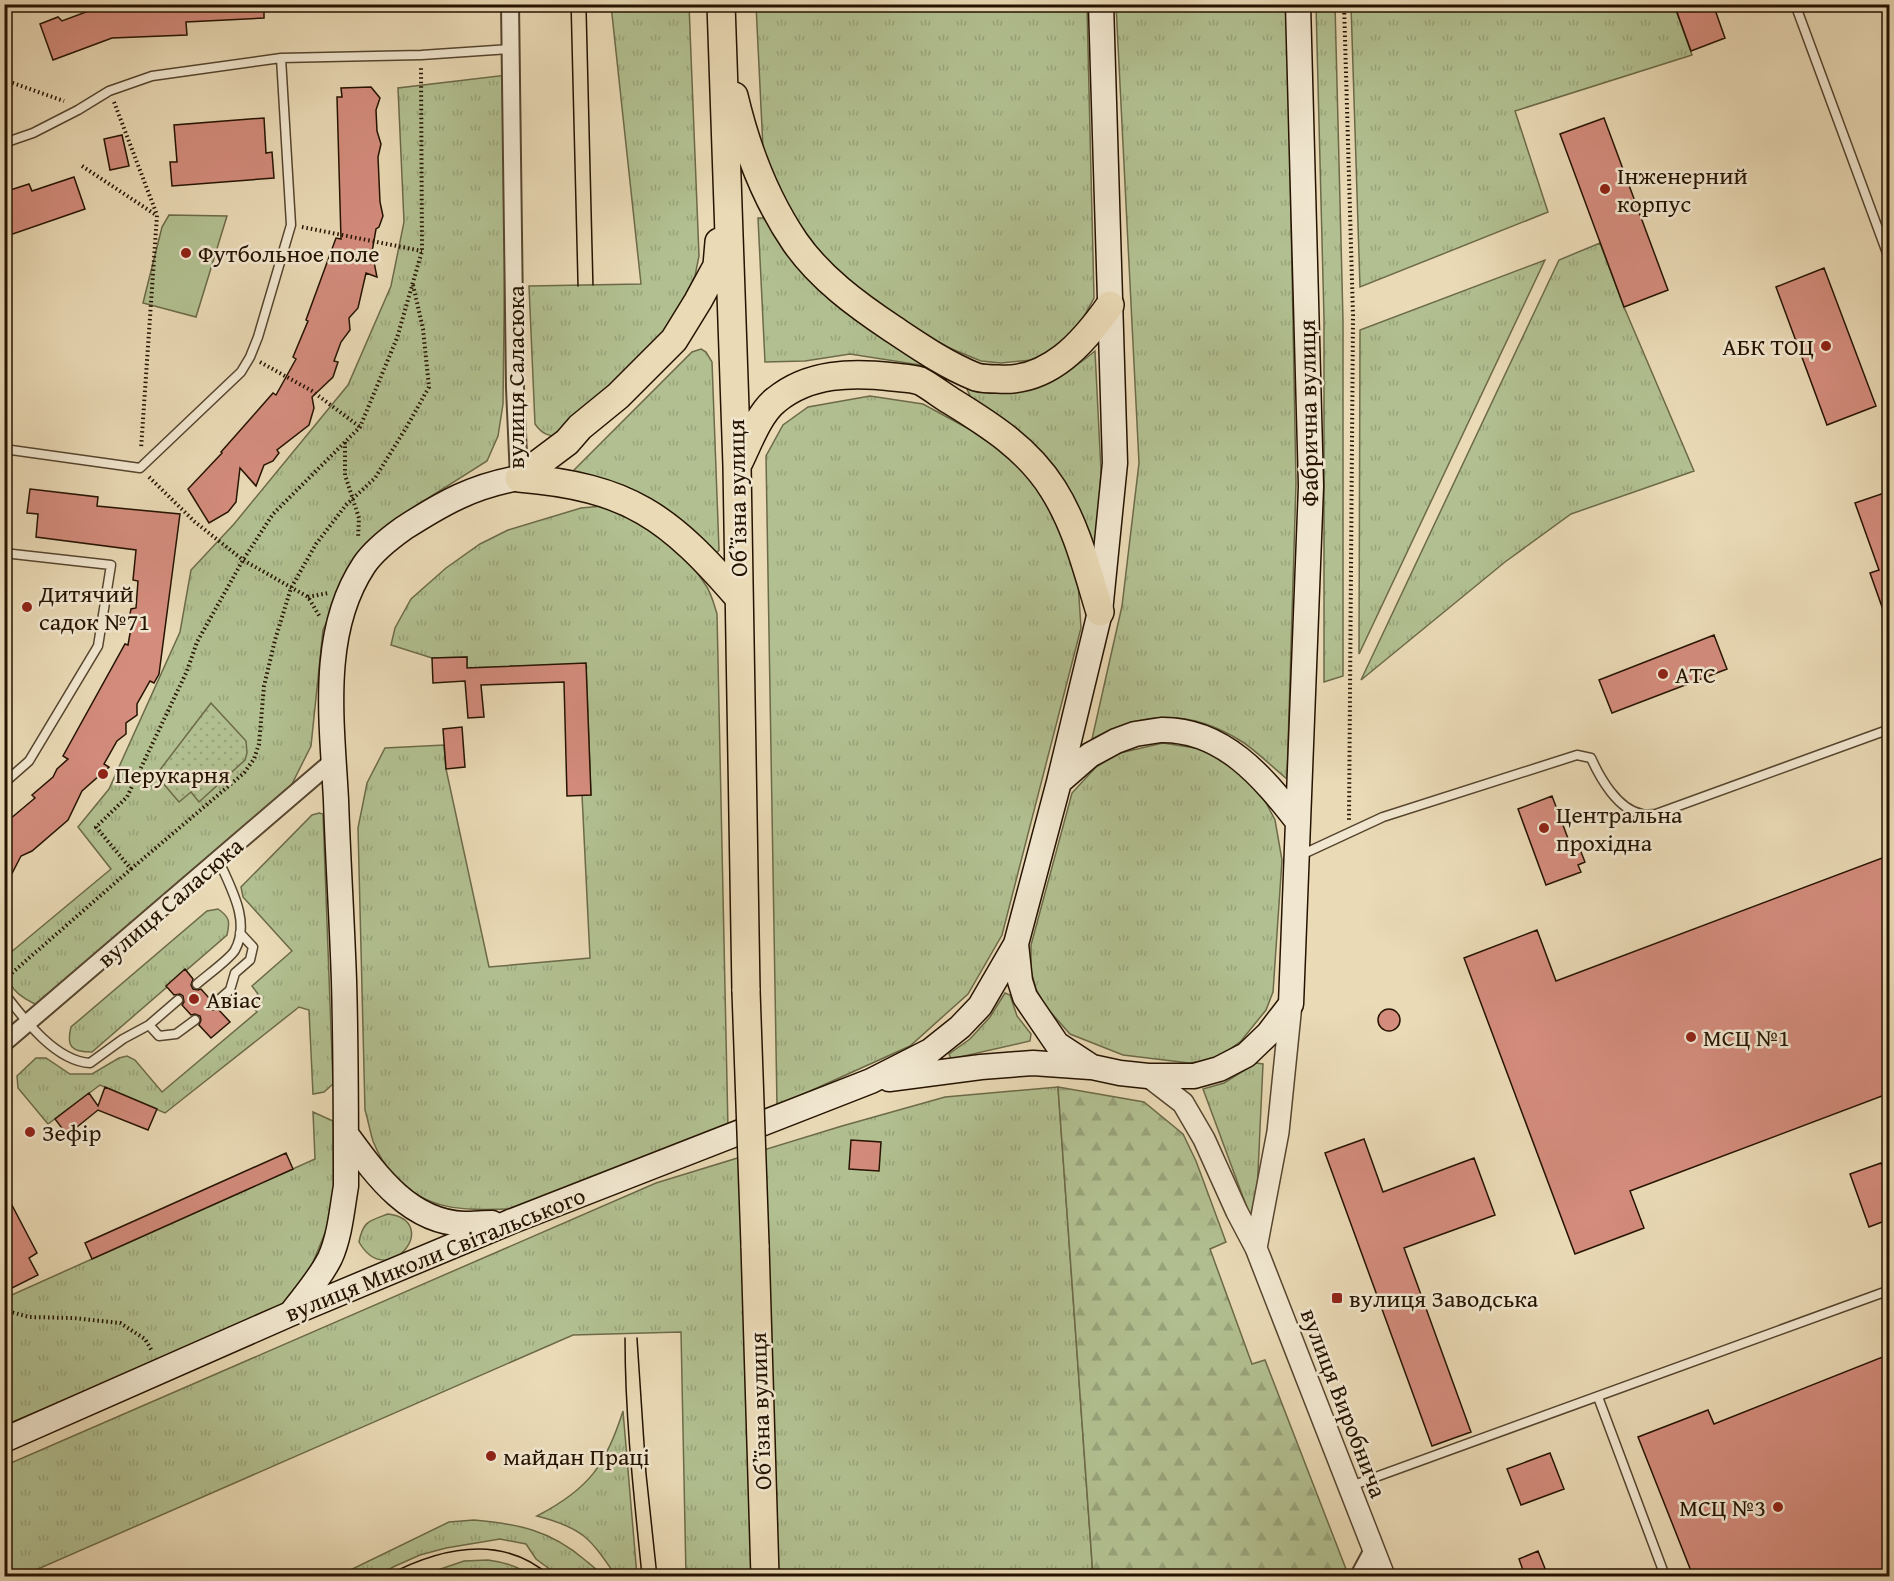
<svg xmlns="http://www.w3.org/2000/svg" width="1894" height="1581" font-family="'Gentium Book Plus',serif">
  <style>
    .grass { fill: url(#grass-tufts); stroke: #6c6a48; stroke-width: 1.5 }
    .forest { fill: url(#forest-firs); stroke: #6c6a48; stroke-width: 1.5 }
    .park { fill: url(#park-dots); stroke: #6c6a48; stroke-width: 1.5 }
    .garden { fill: #b2c091; stroke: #6c6a48; stroke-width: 1.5 }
    .building { fill: #d48c7d; stroke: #251300; stroke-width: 1.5 }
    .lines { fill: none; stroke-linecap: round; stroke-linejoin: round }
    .service-casing { stroke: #56452e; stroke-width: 11 }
    .minor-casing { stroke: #56452e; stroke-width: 20 }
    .tertiary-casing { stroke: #56452e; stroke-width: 24 }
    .secondary-casing { stroke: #251300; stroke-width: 27 }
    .primary-casing { stroke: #251300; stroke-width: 30 }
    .path { stroke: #251300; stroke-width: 4; stroke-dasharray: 1.5 3; stroke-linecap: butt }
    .service { stroke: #f1e7d0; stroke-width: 8 }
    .minor { stroke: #f1e7d0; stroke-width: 16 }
    .tertiary { stroke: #f1e7d0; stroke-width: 21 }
    .secondary { stroke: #f1e7d0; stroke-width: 24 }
    .primary { stroke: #eadab6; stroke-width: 27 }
    .tram { stroke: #251300; stroke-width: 1.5 }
    .primary-bridge-casing { stroke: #251300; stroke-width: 30; stroke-linecap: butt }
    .primary-bridge { stroke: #eadab6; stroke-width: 27 }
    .poi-dot { fill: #8f2418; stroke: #f1e7d0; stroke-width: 2 }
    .labels { text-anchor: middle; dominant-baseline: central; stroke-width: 5; stroke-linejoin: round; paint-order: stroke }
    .poi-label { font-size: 24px; fill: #251300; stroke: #f1e7d0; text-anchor: start }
    .street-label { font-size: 24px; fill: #251300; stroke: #f1e7d0 }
  </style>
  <defs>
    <pattern id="grass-tufts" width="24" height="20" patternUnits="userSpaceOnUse" patternTransform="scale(1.5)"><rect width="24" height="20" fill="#b2c091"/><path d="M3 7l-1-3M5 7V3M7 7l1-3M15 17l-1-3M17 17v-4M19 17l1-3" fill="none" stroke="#99a47b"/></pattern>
    <pattern id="forest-firs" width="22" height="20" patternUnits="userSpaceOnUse" patternTransform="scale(1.5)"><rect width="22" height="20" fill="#b2c091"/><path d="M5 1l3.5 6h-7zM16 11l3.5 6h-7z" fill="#99a47b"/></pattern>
    <pattern id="park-dots" width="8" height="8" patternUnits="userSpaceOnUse" patternTransform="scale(1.5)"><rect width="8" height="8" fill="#b2c091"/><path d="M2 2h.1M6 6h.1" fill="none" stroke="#99a47b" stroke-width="1.8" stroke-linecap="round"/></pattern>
  </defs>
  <rect width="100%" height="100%" fill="#eadab6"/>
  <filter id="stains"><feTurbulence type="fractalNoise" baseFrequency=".00333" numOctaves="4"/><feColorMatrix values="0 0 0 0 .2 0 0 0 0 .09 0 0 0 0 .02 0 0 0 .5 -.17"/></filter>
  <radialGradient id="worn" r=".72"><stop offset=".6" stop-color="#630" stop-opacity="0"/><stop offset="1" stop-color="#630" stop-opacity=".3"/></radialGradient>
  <path class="grass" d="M611 5H689L699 256 695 276 671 324 561 436C549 437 542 434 535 424L529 286 641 284Z
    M756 5H1087L1094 298 1082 320 1061 344 1032 360 1001 363 981 361 947 347 865 296 828 262 806 236 785 201 763 148Z
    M1116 5H1287L1296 483 1287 779C1272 767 1257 751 1241 741 1190 709 1144 711 1092 739L1122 606 1139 463Z
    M1316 5H1335L1343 320V676L1324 682V319Z
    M1351 5H1674L1692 55 1515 111 1548 212 1360 287Z
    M507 75 503 404 498 436 487 461 403 514 340 593 323 630 311 746 291 786 42 1007C17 997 5 986 4 958L111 869 78 827 109 789 180 632 191 570 234 524 348 385 391 286 404 222 398 88Z
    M758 218H767L926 366 850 354 805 361 765 362Z
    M1600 243 1624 307 1694 471 1571 514 1505 562 1361 680 1559 260Z
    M1545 260 1359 654 1360 330Z
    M701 349 706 352 712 362 719 550 716 554 713 553C677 509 627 476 569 475L692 352Z
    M1095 351 1101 471 1096 558 971 398 966 387C979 389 994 394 1007 393 1040 391 1070 372 1095 351Z
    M870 396 923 404 969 429 1012 459 1043 493 1063 533 1078 582 1081 628 1002 935 968 994 910 1046 777 1106 766 456 783 425 808 407Z
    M603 506C642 520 683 549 705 584 711 592 714 604 717 614L728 1129 510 1209C464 1210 429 1212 395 1177 386 1167 378 1154 373 1141 370 1131 368 1120 365 1110L358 828 367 783 385 748 444 745 446 769 489 967 590 958 582 795H591L586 664 467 668V657L432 658 391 645 395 628 411 599 446 568 480 544 508 530 581 508Z
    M1163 743 1202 749 1224 762 1240 773 1263 797 1275 820 1282 860 1273 992 1266 1010 1241 1041 1226 1052 1209 1060 1189 1063 1123 1055 1070 1034 1046 1007 1036 989 1031 971V945L1072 793 1096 767 1120 753Z
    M319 813 323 814 333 1084 324 1092 313 1094 309 1010 299 1007 165 1113 100 1085 48 1124 18 1088 17 1076 36 1058H46L70 1074H92L119 1058 127 1056 135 1060 162 1092 257 1012 249 1003 258 994 252 986 292 951 243 897 241 887 312 815Z
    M218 909C230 917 230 922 227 935L92 1052C72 1052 66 1047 71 1027L207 911Z
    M1005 993 1010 995 1017 1016 1031 1034 1030 1041 951 1059 949 1054 970 1039 990 1017Z
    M1256 1063 1263 1064 1256 1215 1254 1217 1250 1216 1203 1089 1224 1083Z
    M1058 1087 1093 1576H686L681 1332 573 1335 22 1576H5L4 1466 656 1183 842 1126 945 1097Z
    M313 1112 333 1121 334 1211 309 1272 283 1305 258 1320 5 1425V1298L315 1159Z
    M388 1214C443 1221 388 1293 359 1242 363 1221 369 1221 388 1214Z
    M623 1411 637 1576H616C590 1538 583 1528 537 1516 589 1489 606 1465 623 1411Z
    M474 1520C518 1524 550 1530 585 1560 591 1565 598 1570 602 1576H559L536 1559 526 1544 500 1539 446 1548 420 1555 393 1567 379 1576H338L449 1522Z
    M488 1560C503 1562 519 1566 531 1576H420L464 1561Z"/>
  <path class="forest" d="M1058 1087 1144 1102 1183 1134 1196 1161 1226 1242 1210 1249 1252 1364 1265 1360 1346 1569 1343 1576H1093Z"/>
  <path class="park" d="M211 703 246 741 247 753 245 760 199 802 191 792 179 802 156 775Z"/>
  <path class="garden" d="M169 215 227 216 196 317 143 303 162 227Z"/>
  <path class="building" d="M86 4H97L99 9 126 4H264V18L186 22 187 35 112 38 53 60 40 24 58 17 62 21 86 12Z
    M1674 4H1713L1725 38 1691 51Z
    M371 87 380 98 376 110 377 131 381 144 378 157 380 202 383 216 379 227 376 229 372 252 377 277 366 273 358 308 349 318 350 330 341 342 334 361 338 362 333 377 312 397 314 408 309 425 277 450 279 453 273 461 264 465 256 486 240 468 236 502 228 512 209 523 188 489 222 453 221 452 273 393 276 395 296 359 293 357 308 321 306 320 336 238 341 239 337 97H342L341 88Z
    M264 118 266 153 272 152 274 178 172 186 170 162H177L174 125Z
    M1604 118 1668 290 1624 307 1560 134Z
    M122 135 129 166 110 170 104 139Z
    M74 177 85 209 4 237V192L29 184 32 191Z
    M1824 268 1876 406 1827 425 1776 287Z
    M30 489 98 497 97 506 180 514 159 674 154 683 150 681 137 704V715L126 723V734L117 741 104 764 109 767 82 791 68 820 32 851 21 856 4 889V824L35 798 32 795 53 777 57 769 68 759 63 756 125 644 128 645 132 622 129 619 131 609 136 608 138 581 133 580 136 550 36 537 38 514 27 513Z
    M1890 491V620L1887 621 1870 573 1879 570 1855 503Z
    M1714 635 1727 669 1612 713 1599 680Z
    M467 657V668L586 663 591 795 567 796 564 682 481 685 484 717 468 718 465 681 433 683 432 658Z
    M462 727 465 767 446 769 443 729Z
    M1552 796 1572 849 1579 847 1585 862 1578 865 1581 872 1546 885 1518 809Z
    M1890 855V1093L1630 1191 1644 1228 1575 1254 1464 958 1537 930 1556 981Z
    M185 969 193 979 191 985 193 989 198 990 201 989 210 999 208 1003 209 1008 213 1010 218 1009 230 1022 211 1038 199 1025 201 1020 200 1016 195 1014 191 1015 182 1005 184 1002 183 996 180 994 174 995 166 986Z
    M1378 1020a11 11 0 1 1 22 0a11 11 0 1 1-22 0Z
    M105 1087 157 1109 148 1130 98 1110 67 1135 55 1119 89 1093 98 1106Z
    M1364 1139 1383 1192 1474 1158 1495 1215 1404 1248 1471 1432 1432 1446 1325 1153Z
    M851 1140 881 1142 879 1171 849 1169Z
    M286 1153 293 1169 92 1259 85 1243Z
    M1881 1163 1890 1185V1219L1869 1227 1850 1174Z
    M4 1190 37 1253 29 1258 38 1275 4 1292Z
    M1890 1354V1576H1693L1638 1437 1708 1410 1714 1424Z
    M1550 1453 1564 1489 1521 1505 1507 1469Z
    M1538 1551 1548 1576H1525L1519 1559Z"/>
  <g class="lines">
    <g class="service-casing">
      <path id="service" d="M1795 4 1890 261
        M4 143 33 133 78 110 109 91 152 76 281 58
        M4 449 140 468 241 372 250 357 258 337 291 225 281 58 421 55 511 49
        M4 553 111 565 98 646 29 761 4 783
        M1301 855 1383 817 1577 755 1591 758C1600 778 1618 810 1642 814 1646 815 1652 814 1656 814L1890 729
        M197 984C206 976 231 958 235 950 251 921 230 887 219 861
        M4 993C24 1019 55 1061 90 1063L123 1039 149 1025 178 1000
        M214 1004 230 990 235 973 250 960 253 947 240 933
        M149 1025 159 1036 176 1034 195 1020
        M1598 1397 1665 1576
        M1351 1486 1890 1290"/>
    </g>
    <g class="minor-casing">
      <path id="minor" d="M510 4 515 388 519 478
        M4 1043 334 760
        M1359 1576 1374 1548"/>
    </g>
    <g class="tertiary-casing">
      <path id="tertiary" d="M1148 1076 1183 1103 1204 1139 1237 1212 1256 1248 1384 1576
        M1256 1248 1278 1132 1291 1004"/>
    </g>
    <g class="secondary-casing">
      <path id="secondary" d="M1298 4 1311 486 1298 822
        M1161 730C1223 729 1263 777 1298 822L1291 1004 1268 1034 1246 1055 1219 1069 1194 1076H1148L1120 1073 1092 1067 1057 1044 1025 997 1020 981 1016 944 1059 782 1090 755 1116 741 1135 734Z
        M1059 782 1100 612 1115 463 1101 4
        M889 1079 981 1067 1033 1063 1090 1067
        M346 1134C376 1175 409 1222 464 1224 474 1224 483 1223 492 1223
        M292 1312C305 1295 320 1278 330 1258 340 1236 342 1209 346 1186 346 1118 346 1049 344 981 342 921 338 860 336 800 332 722 319 633 364 565 374 550 390 538 404 528 443 503 473 486 519 478
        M4 1440 290 1314 510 1222 871 1081 930 1051 960 1027 980 1006 1016 944"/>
    </g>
    <g class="primary-casing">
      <path id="primary" d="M721 4 737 466 746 991
        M734 96C746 147 765 198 795 242 820 278 857 305 893 329 920 347 946 365 976 377 983 379 991 379 998 379 1049 383 1084 342 1110 305
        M739 462C748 444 759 413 776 400 809 373 852 372 893 377 901 378 912 378 920 381 930 386 941 395 951 401 990 425 1028 449 1053 489 1077 527 1087 570 1100 612
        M519 478 567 442 580 427 618 396 674 340 698 301 717 266 719 242
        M519 478C629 487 669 517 739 598
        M755 1245 765 1576"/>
    </g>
    <path class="path" d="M1344 4 1353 315 1349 820
      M4 80 64 101
      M114 102 157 215 141 449
      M82 166 156 215
      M302 227 422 251
      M260 362 312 391 360 427
      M345 442V475L359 518 358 538
      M149 477 195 522 243 560 308 597 320 617
      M4 505 10 463
      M308 597 328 593
      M131 869 244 773 254 759 259 744 264 686 275 640 291 588 316 544 346 505 375 478 406 428 429 387 423 329 413 285
      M5 979 131 869 96 827 127 797 187 671 197 642 243 560 273 514 360 427 397 338 422 251 421 67
      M4 1310 29 1317 73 1318 120 1323 145 1339 152 1351"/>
    <use href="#service" class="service"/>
    <use href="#minor" class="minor"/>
    <use href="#tertiary" class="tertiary"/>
    <use href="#secondary" class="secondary"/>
    <use href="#primary" class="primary"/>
    <path class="tram" d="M571 4 578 286
      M586 4 593 285
      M625 1338C625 1418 634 1497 642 1576
      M637 1338 646 1473 657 1576
      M386 1576C439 1548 501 1533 550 1576"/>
    <g class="primary-bridge-casing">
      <path id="primary-bridge" d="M746 991 755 1245"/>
    </g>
    <use href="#primary-bridge" class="primary-bridge"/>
  </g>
  <g class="poi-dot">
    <circle cx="1605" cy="189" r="6"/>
    <circle cx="186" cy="253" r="6"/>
    <circle cx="1826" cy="346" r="6"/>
    <circle cx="27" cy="607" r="6"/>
    <circle cx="1663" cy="674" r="6"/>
    <circle cx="103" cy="774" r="6"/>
    <circle cx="1544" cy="828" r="6"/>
    <circle cx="194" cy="999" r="6"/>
    <circle cx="1691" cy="1037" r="6"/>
    <circle cx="30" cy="1132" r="6"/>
    <rect x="1331" y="1292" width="12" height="12" rx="3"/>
    <circle cx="491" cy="1456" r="6"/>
    <circle cx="1778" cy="1507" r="6"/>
  </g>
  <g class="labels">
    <g class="poi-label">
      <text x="1617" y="175">Інженерний<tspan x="1617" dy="28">корпус</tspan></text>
      <text x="198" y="253">Футбольное поле</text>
      <text x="1814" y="346" text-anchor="end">АБК ТОЦ</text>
      <text x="39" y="593">Дитячий<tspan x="39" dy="28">садок №71</tspan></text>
      <text x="1675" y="674">АТС</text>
      <text x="115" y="774">Перукарня</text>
      <text x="1556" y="814">Центральна<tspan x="1556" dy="28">прохідна</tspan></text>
      <text x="206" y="999">Авіас</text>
      <text x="1703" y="1037">МСЦ №1</text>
      <text x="42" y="1132">Зефір</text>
      <text x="1349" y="1298">вулиця Заводська</text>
      <text x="503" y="1456">майдан Праці</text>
      <text x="1766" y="1507" text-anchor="end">МСЦ №3</text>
    </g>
    <g class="street-label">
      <text transform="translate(515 377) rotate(-90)">вулиця Саласюка</text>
      <text transform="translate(1308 413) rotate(-91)">Фабрична вулиця</text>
      <text transform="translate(737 498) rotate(-91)">Обʼїзна вулиця</text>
      <text transform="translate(170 902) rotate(-41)">вулиця Саласюка</text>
      <text transform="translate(435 1254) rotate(-22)">вулиця Миколи Світальського</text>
      <text transform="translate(1344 1403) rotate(69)">вулиця Виробнича</text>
      <text transform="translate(760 1411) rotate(-92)">Обʼїзна вулиця</text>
    </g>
  </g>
  <rect width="1894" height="1581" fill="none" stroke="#eadab6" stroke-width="24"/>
  <rect x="6" y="6" width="1882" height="1569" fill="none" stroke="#251300" stroke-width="3"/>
  <rect x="12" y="12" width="1870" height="1557" fill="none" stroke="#251300" stroke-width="1.5"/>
  <rect width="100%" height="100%" filter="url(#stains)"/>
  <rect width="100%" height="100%" fill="url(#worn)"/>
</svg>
